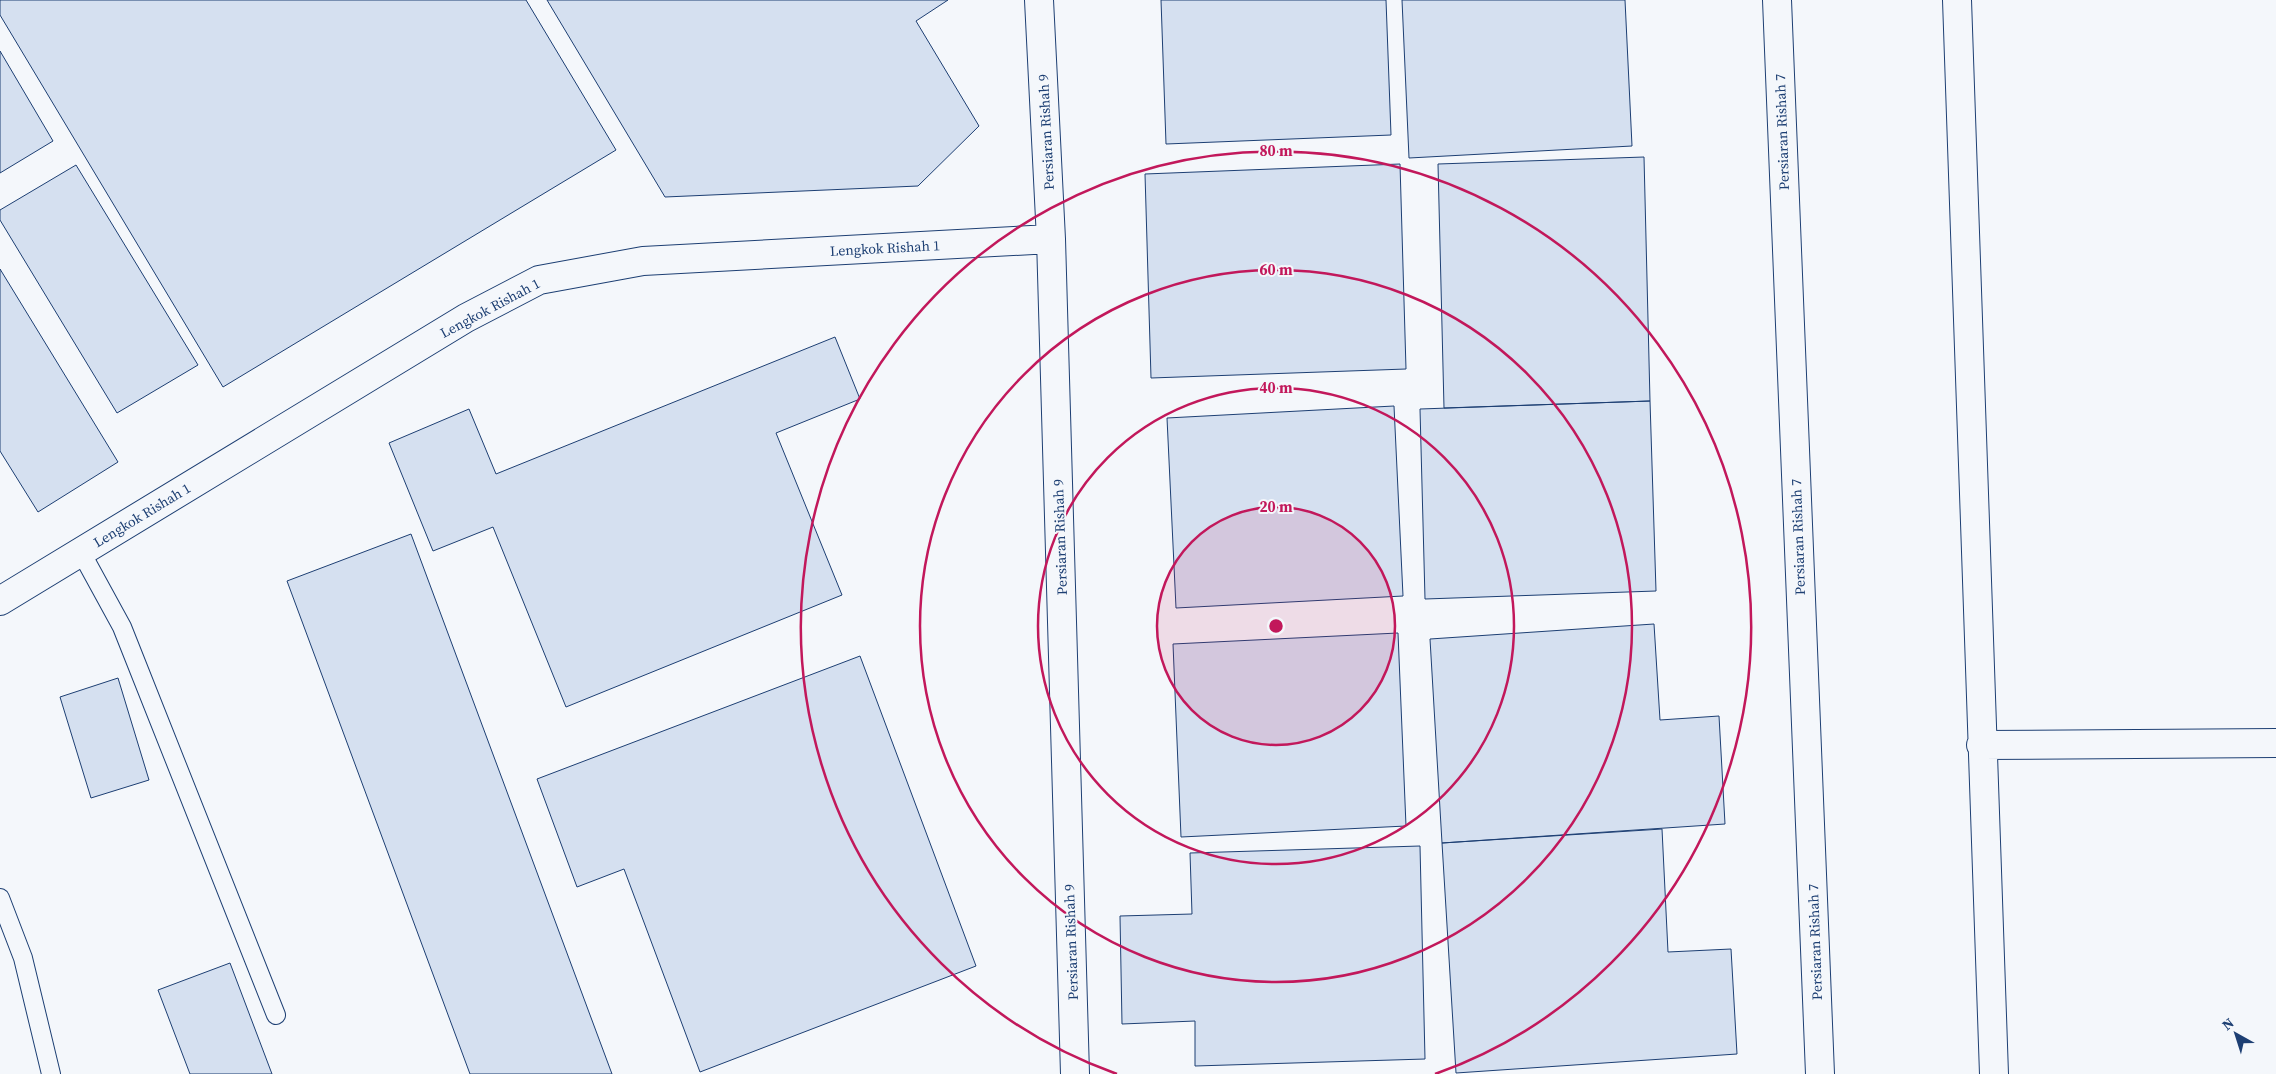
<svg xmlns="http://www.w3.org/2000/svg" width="2276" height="1074" font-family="'Source Serif 4',serif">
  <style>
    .building { fill: #d5e0f0; stroke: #1d3f73 }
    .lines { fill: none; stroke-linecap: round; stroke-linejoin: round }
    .service-casing { stroke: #1d3f73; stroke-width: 20 }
    .minor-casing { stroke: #1d3f73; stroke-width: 30 }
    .service { stroke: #f4f7fb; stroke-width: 18 }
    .minor { stroke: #f4f7fb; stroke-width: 28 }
    .ring { fill: none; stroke: #c2185b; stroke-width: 2.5 }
    .labels { text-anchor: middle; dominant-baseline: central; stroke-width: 4; stroke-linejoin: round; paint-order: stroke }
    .street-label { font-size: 14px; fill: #1d3f73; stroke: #f4f7fb }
    .centre { fill: #c2185b; stroke: #f4f7fb; stroke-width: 2.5 }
    .ring-label { font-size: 15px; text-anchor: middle; font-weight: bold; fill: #c2185b; stroke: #f4f7fb; stroke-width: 4; stroke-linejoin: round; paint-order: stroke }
  </style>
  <rect width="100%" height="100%" fill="#f4f7fb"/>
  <path class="building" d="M0 0H526L616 150 223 387 0 15Z
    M547 0H948L916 21 979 126 918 186 665 197Z
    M1161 0H1386L1391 135 1166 144Z
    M1402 0H1625L1632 146 1409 158Z
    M0 51 53 141 0 173Z
    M1644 157 1650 401 1444 408 1438 164Z
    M1400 164 1406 369 1151 378 1145 174Z
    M76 165 198 365 117 413 0 220V210Z
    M0 269 118 462 38 512 0 451Z
    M835 337 860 399 776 433 842 595 566 707 493 527 433 551 389 443 469 409 496 474Z
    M1650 401 1656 591 1425 599 1420 409Z
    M1394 406 1403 596 1176 608 1167 418Z
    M411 534 612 1074H470L287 581Z
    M1654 624 1660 720 1719 716 1725 824 1442 843 1430 639Z
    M1398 633 1406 826 1181 837 1173 644Z
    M860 656 976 966 700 1072 624 869 577 887 537 779Z
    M118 678 149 780 91 798 60 697Z
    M1662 829 1668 952 1731 949 1737 1054 1456 1073 1442 843Z
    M1420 846 1425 1059 1195 1066V1021L1122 1024 1120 916 1192 914 1190 853Z
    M230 963 272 1074H190L158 990Z"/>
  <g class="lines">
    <g class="service-casing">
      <path id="service" d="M81 552 122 627 276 1015
        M0 898 23 958 51 1074"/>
    </g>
    <g class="minor-casing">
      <path id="minor" d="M1039 0 1051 239 1075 1074
        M1777 0 1820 1074
        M1957 0 1994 1074
        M0 601 466 318 539 280 643 261 1051 239
        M1981 745 2276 743"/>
    </g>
    <use href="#service" class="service"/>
    <use href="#minor" class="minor"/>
  </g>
  <circle cx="1276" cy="626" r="119" fill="#c2185b" fill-opacity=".12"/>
  <g class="ring">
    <circle cx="1276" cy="626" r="119"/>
    <circle cx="1276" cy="626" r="238"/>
    <circle cx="1276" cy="626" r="356"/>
    <path d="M1117 1074A475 475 0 1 1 1435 1074"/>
  </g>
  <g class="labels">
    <g class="street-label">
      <text transform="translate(1046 132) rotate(-93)">Persiaran Rishah 9</text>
      <text transform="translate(1782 132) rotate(-92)">Persiaran Rishah 7</text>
      <text transform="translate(885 248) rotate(-3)">Lengkok Rishah 1</text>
      <text transform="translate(490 308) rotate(-28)">Lengkok Rishah 1</text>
      <text transform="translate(142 515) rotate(-31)">Lengkok Rishah 1</text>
      <text transform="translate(1060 537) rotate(-92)">Persiaran Rishah 9</text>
      <text transform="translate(1798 537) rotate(-92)">Persiaran Rishah 7</text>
      <text transform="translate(1071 942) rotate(-92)">Persiaran Rishah 9</text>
      <text transform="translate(1815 942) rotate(-92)">Persiaran Rishah 7</text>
    </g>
  </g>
  <circle cx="1276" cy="626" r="8" class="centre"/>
  <g class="ring-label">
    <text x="1276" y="156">80 m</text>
    <text x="1276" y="275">60 m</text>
    <text x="1276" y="393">40 m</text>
    <text x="1276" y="512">20 m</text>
  </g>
  <g transform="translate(2236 1034) rotate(321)" stroke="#f4f7fb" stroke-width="4" paint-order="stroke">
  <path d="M0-4L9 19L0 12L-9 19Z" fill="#1d3f73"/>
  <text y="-8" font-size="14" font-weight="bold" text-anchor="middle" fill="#1d3f73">N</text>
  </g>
</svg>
